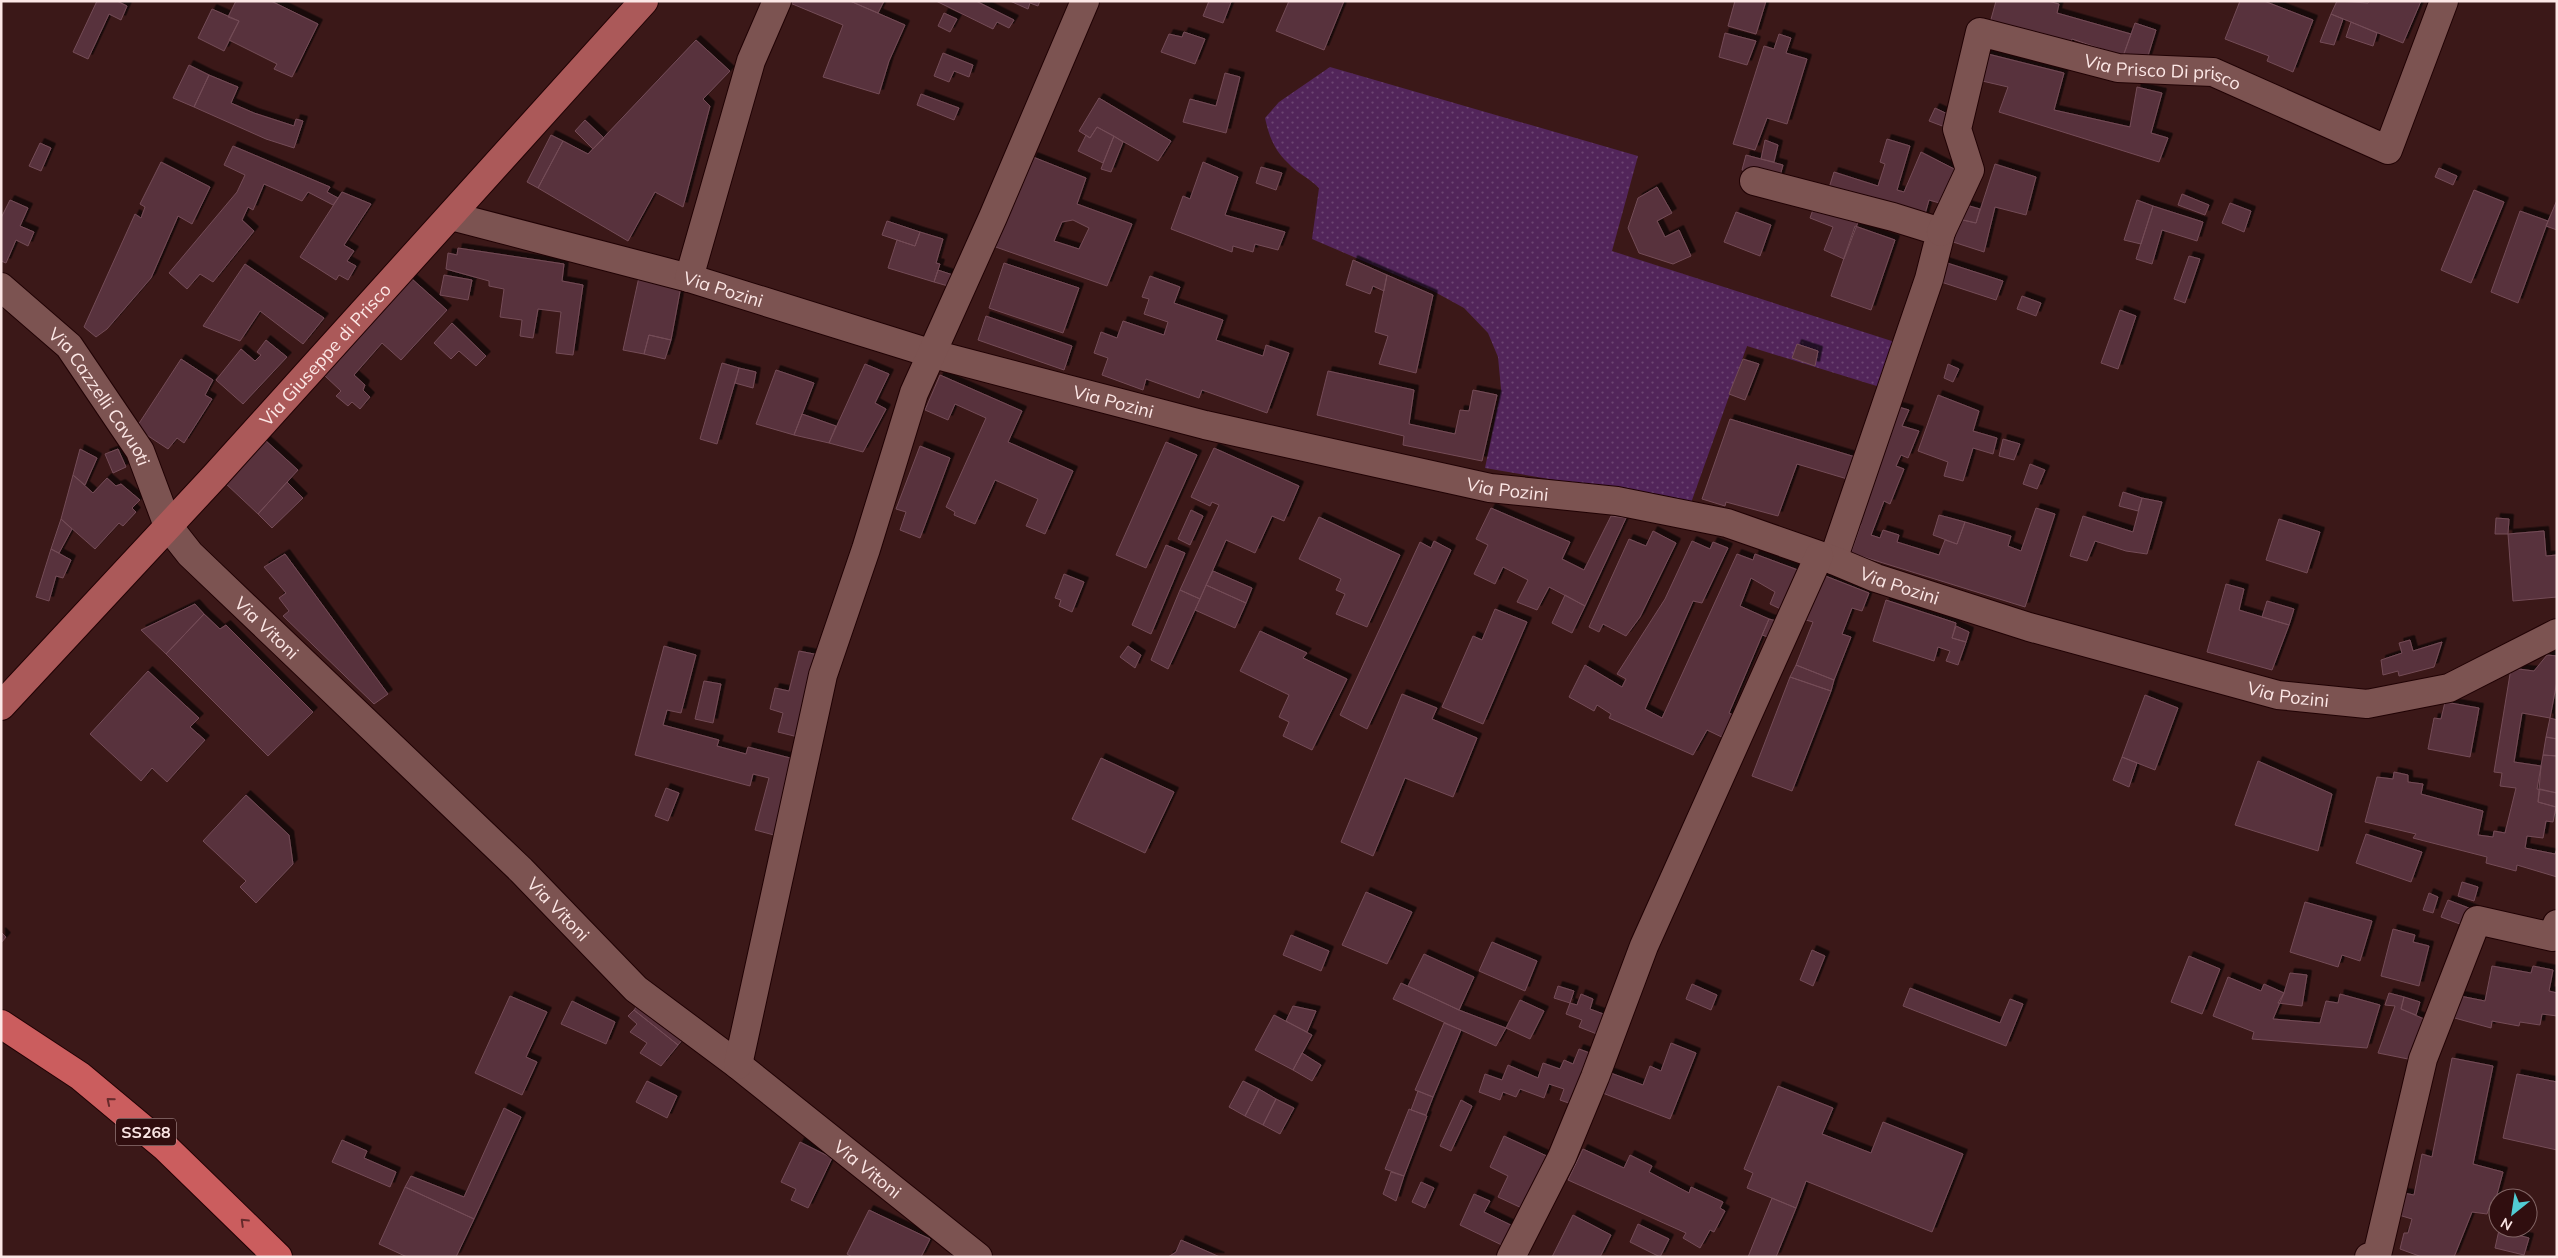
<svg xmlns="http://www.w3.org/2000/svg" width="2558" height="1258" font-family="Mulish,sans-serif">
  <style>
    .grass { fill: url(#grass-dots) }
    .building { fill: #58323d; stroke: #744c57; fill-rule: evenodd; filter: url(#shadow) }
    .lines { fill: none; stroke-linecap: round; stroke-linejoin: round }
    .minor-casing { stroke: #200204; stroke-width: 30 }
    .major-casing { stroke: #200204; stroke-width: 30 }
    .highway-casing { stroke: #200204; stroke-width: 30 }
    .minor { stroke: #7c5351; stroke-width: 28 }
    .major { stroke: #ab5959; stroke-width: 28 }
    .highway { stroke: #cb5d5e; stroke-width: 28 }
    .oneway { stroke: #662a2b }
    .labels { text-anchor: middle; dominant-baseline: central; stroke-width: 4.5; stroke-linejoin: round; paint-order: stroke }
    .shield { fill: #300e0f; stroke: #bfa6a6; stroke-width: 1 }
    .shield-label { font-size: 16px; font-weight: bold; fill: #fce7e6 }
    .street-label { font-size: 18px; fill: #fce7e6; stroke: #300e0f }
  </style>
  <defs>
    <pattern id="grass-dots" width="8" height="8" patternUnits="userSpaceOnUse" patternTransform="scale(1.25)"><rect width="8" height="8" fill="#52255a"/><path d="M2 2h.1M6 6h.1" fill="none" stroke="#6c4572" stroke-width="1.8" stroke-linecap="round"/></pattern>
    <filter id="shadow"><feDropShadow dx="4.5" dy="-4.5" stdDeviation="0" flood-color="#0009"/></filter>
  </defs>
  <rect width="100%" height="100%" fill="#3b1818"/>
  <path class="grass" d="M1330 67 1638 156 1612 251 1898 343 1883 388 1747 346 1691 503 1485 468 1501 389 1498 357 1488 333 1464 308 1433 291 1312 239 1319 188C1309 178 1297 173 1288 163 1274 150 1269 136 1265 118L1279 102Z"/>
  <path class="building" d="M97 1H117L127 6 121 20 109 14 88 59 73 52Z
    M236 1H271L318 24 292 77 274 69 277 64 229 40 239 21 228 17Z
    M791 1H850L905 25 889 61 879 94 823 77 843 25 790 3Z
    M850 1H884L878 13Z
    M936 1H976L1014 20 1009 28 997 22 993 29Z
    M1010 1H1040L1038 6 1030 3 1028 9Z
    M1209 1 1231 2 1223 23 1203 16Z
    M1289 1H1344L1324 50 1276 31Z
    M1735 1H1766L1756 34 1728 26Z
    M1996 1H2048L2059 4 2057 13 2131 34 2123 56 2072 39 2069 47 1990 23Z
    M2240 1H2264L2313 20 2293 72 2267 61 2269 56 2225 39Z
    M2337 1 2368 3 2369 1H2421L2403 43 2331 14Z
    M212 9 239 21 224 51 198 38Z
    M944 13 957 19 950 32 938 26Z
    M2331 14 2343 19 2334 45 2320 42Z
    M2351 22 2377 33 2373 46 2346 37Z
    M2135 23 2156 30 2147 59 2124 54Z
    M1184 32 1205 39 1195 64 1161 52 1169 34 1182 37Z
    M1725 33 1756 41 1747 65 1719 57Z
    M1779 34 1791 38 1786 53 1807 59 1787 124 1767 118 1755 150 1733 144 1764 46 1774 49Z
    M696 40 730 71 703 99 710 106 683 207 655 192 628 241 538 188 563 141 588 154Z
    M943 53 973 65 969 77 954 71 949 82 934 76Z
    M1984 53 2064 73 2054 110 2130 127 2137 87 2162 93 2151 133 2168 138 2159 162 1999 112 2008 87 1978 80Z
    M189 65 209 75 194 107 173 98Z
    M1225 73 1240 77 1226 133 1183 122 1190 99 1216 106Z
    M209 75 238 87 231 103 254 113 294 126 296 119 303 121 294 148 266 139 194 107Z
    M921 94 959 108 954 120 917 105Z
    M1099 98 1171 141 1158 161 1097 127 1090 138 1079 131Z
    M1935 108 1956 118 1953 130 1929 121Z
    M585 120 604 138 593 149 575 131Z
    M1097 127 1114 136 1103 163 1078 151 1086 135 1090 138Z
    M551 135 563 141 538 188 527 182Z
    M1114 136 1123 142 1111 172 1101 169Z
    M1887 139 1910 146 1897 190 1904 192 1921 152 1964 174 1943 204 1929 200 1923 221 1828 191 1834 172 1878 186 1885 164 1880 162Z
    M1765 140 1778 145 1774 162 1761 159Z
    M40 143 51 148 41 171 29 166Z
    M233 146 330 187 327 192 338 198 333 205 308 192 302 201 264 184 253 210 248 207 242 220 254 231 213 282 200 274 187 289 169 273 237 192 245 175 224 165Z
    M1746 155 1783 165 1779 180 1742 170Z
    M1033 157 1086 178 1077 204 1132 224 1107 286 990 245 1015 182 1022 185ZM1073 220 1089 228 1079 249 1054 241 1062 222Z
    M161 162 210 187 192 224 178 216 151 278 107 329 96 337 84 327 135 214 141 218 145 207 140 204Z
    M1203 162 1238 177 1225 215 1285 232 1278 250 1255 244 1253 252 1233 246 1232 252 1171 229 1183 196 1190 199Z
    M1995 164 2036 177 2026 215 1995 207 1984 252 1947 240 1954 218 1976 223Z
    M1261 167 1282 173 1276 190 1256 183Z
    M2439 168 2457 176 2453 185 2435 177Z
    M1657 187 1672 213 1657 221 1665 237 1679 230 1691 256 1673 264 1639 253 1628 228 1638 198Z
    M2474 190 2504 202 2471 283 2441 270Z
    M342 192 371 204 344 245 354 251 347 261 356 266 348 280 339 275 336 280 300 257Z
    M2182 194 2209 205 2205 215 2178 205Z
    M10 200 28 208 20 226 34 232 28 246 16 240 6 263 1 261V218Z
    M2137 200 2153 206 2141 244 2124 240Z
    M2557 200V230L2546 226Z
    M1959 203 1980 209 1976 223 1954 218Z
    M2230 203 2251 211 2244 232 2222 223Z
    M1815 204 1860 217 1844 259 1824 250 1833 227 1810 218Z
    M2153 206 2203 222 2197 241 2162 230 2152 264 2136 259Z
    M2520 211 2548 221 2518 303 2491 292Z
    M1736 212 1771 225 1760 256 1724 242Z
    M887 221 920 232 915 246 882 235Z
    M1855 226 1895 240 1871 310 1831 296Z
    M920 232 943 239 936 263 940 264 934 282 888 268 897 240 915 246Z
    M458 248 564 264 562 281 583 285 573 355 556 353 561 312 538 309 533 338 520 336 522 320 500 317 504 289 489 286V281L446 269 448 253 457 255Z
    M2189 256 2200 259 2185 303 2174 299Z
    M1353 260 1387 275 1384 291 1373 286 1370 294 1346 285Z
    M1941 261 2003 281 1996 300 1935 280Z
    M1004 263 1079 288 1063 333 989 308Z
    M245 264 324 318 303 344 260 311 240 341 203 326Z
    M938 270 959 277 955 288 934 282Z
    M444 275 472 280 468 300 440 295Z
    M1387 275 1433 295 1416 373 1379 364 1388 336 1375 332Z
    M1150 276 1180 287 1174 303 1223 320 1216 340 1263 356 1266 345 1289 353 1267 413 1202 390 1199 398 1146 379 1143 390 1102 375 1108 358 1094 353 1101 332 1117 338 1123 321 1164 335 1168 322 1144 314 1149 299 1142 297Z
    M639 277 681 286 671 340 649 335 644 354 623 350Z
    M412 279 447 310 401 360 382 343 354 375 365 385 363 390 370 397 360 409 352 402 348 406 336 396 341 391 324 375Z
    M2022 296 2041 303 2036 316 2017 309Z
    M2120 310 2136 316 2118 369 2101 363Z
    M986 316 1072 346 1064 370 978 340Z
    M452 323 486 356 476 366 459 351 451 359 434 343Z
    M649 335 671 340 665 359 644 354Z
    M266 340 287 357 243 404 216 380 241 349 255 361 261 355 257 352Z
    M1797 344 1818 351 1815 366 1792 358Z
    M181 359 213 380 205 395 212 399 184 443 177 438 168 449 136 428Z
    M1743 359 1759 364 1745 400 1729 394Z
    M722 363 739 368 717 444 700 439Z
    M865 364 889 374 875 403 886 409 863 452 829 443Z
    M1948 364 1959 369 1953 382 1944 378Z
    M739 368 756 372 753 388 735 383Z
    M776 370 814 383 794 435 756 424Z
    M1328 371 1414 390 1409 424 1455 434 1460 410 1469 411 1473 390 1497 395 1482 461 1403 445 1404 436 1317 415Z
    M940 375 1022 411 1008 442 1073 471 1045 534 1026 526 1038 499 995 480 975 524 954 515 955 512 946 507 986 418 955 404 948 420 925 410Z
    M1938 395 1979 411 1973 431 1997 438 1993 454 1973 448 1963 481 1944 476 1948 462 1918 451Z
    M1895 406 1909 410 1902 426 1919 431 1908 458 1901 455 1896 466 1904 469 1890 504 1884 501 1871 535 1880 538 1883 530 1899 535 1897 542 1939 555 1945 540 1957 544 1965 522 2011 536 2008 546 2021 551 2036 508 2055 514 2025 607 1851 553 1861 524 1854 521Z
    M802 414 836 426 829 443 794 435Z
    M1730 419 1862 459 1854 481 1797 464 1778 516 1726 502 1725 506 1702 499Z
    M2003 439 2020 444 2014 460 1999 456Z
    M265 440 298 470 258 514 225 483Z
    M1166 442 1197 455 1146 568 1116 555Z
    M920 446 950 458 920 538 900 530 906 512 896 509Z
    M1214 448 1299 486 1284 521 1272 516 1255 553 1226 540 1200 599 1180 590 1219 505 1212 502 1210 506 1191 497Z
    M80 449 97 458 85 485 73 475Z
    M118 449 126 467 113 473 105 454Z
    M2030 464 2045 470 2037 489 2023 484Z
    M73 475 93 493 107 478 116 486 121 484 140 500 132 508 136 512 123 526 119 523 95 549 61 519Z
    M287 482 303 498 272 528 258 514Z
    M2123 492 2142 498 2138 511 2119 506Z
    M2142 498 2162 502 2147 554 2126 551 2095 541 2087 561 2070 556 2083 516 2133 532Z
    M1491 508 1570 542 1562 559 1584 570 1611 516 1626 518 1585 606 1549 587 1537 610 1517 602 1528 580 1503 567 1495 584 1474 574 1488 545 1476 539Z
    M1191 510 1203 516 1190 545 1178 539Z
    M1939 515 1965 522 1957 544 1933 535Z
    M1319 517 1400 555 1367 627 1336 614 1345 594 1336 590 1341 579 1299 559Z
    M2496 518 2509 519 2508 534H2495Z
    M61 519 72 529 59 553 51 549Z
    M2279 519 2320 532 2307 573 2266 560Z
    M1653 531 1676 543 1640 617 1626 636 1603 624 1599 632 1589 627 1629 539 1646 546Z
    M2544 531 2546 556 2557 555V597L2513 601 2508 534Z
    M1434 541 1451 550 1367 729 1340 715 1420 542 1431 548Z
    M1692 541 1710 549 1713 542 1728 548 1702 603 1693 601 1645 709 1662 718 1737 554 1753 560 1755 554 1806 573 1789 613 1770 604 1775 592 1751 578 1740 606 1769 619 1729 713 1739 718 1730 741 1707 730 1693 755 1609 718 1611 714 1597 705 1594 711 1569 697 1585 665 1622 687 1626 679 1617 674 1665 599Z
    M1166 545 1185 553 1151 634 1132 625Z
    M51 549 71 560 63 578 56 576 49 601 36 597Z
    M285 554 388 694 374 704 283 616 289 611 279 598 286 593 264 567Z
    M1213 571 1252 588 1246 603 1206 585Z
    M1064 574 1084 582 1072 612 1059 606 1061 600 1055 598Z
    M1823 575 1869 593 1862 611 1852 608 1842 634 1851 637 1834 680 1796 665 1813 622 1806 620Z
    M2226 584 2244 589 2239 610 2289 625 2272 670 2207 652Z
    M1206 585 1246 603 1235 628 1195 610Z
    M1180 590 1200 599 1168 669 1151 660Z
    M1565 595 1585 606 1572 633 1552 623Z
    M1886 600 1956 623 1952 638 1966 642 1958 665 1946 661 1950 651 1938 647 1934 661 1873 641Z
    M2267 601 2294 609 2289 625 2262 617Z
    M195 604 204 614 166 654 141 630Z
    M1495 609 1527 622 1483 724 1442 707 1473 636 1482 640Z
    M204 614 220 629 226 625 313 712 268 756 166 654Z
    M1769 619 1784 623 1777 640 1762 635Z
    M1956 626 1969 632 1966 642 1952 638Z
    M1260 631 1307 653 1303 658 1347 679 1312 750 1283 736 1289 722 1279 717 1289 695 1240 671Z
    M2410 640 2413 651 2442 642 2434 667 2399 676 2398 671 2383 675 2381 660 2402 653 2399 643Z
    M664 646 696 655 681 713 667 710 663 725 719 740 717 746 746 754 748 747 794 759 774 835 755 830 769 778 753 774 750 786 635 755Z
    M1128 646 1141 655 1135 668 1120 657Z
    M799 651 819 655 798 737 778 732 783 713 770 709 775 688 789 691Z
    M2547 655 2557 656V681L2550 718 2522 713 2514 762 2541 766 2538 802 2556 807 2553 822 2546 821 2543 838 2527 836 2525 848 2555 854 2557 849V877L2517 865 2516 871 2486 863 2487 857 2413 838 2416 834 2365 822 2377 777 2393 779 2394 772 2408 775V782L2423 784 2421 794 2483 811 2478 835 2493 837 2494 831 2505 833 2516 788 2500 786 2502 773 2494 772 2511 668 2534 671Z
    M1796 665 1834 680 1831 691 1790 677Z
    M148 671 199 718 190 727 205 740 167 782 152 768 141 781 90 734Z
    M1790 677 1831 691 1792 791 1752 776Z
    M704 681 721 684 713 723 695 719Z
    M1402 694 1437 708 1432 719 1477 738 1453 797 1405 778 1373 856 1341 842Z
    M2145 695 2178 708 2155 770 2122 757Z
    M2445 702 2479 708 2470 757 2428 749 2434 718 2441 719Z
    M2550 718 2557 720V739L2546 737Z
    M2546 737 2557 739V756L2543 755Z
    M2543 755 2557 756V793L2537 789Z
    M2122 757 2137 763 2129 787 2113 780Z
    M1101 758 1174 792 1145 853 1072 819Z
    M2258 761 2332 794 2318 851 2235 825Z
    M666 788 679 793 668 821 655 816Z
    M2540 789 2557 793 2556 807 2538 802Z
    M246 795 289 835 293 864 256 903 240 887 246 881 203 841Z
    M2366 834 2422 852 2411 882 2356 863Z
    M2462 882 2478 887 2474 901 2458 896Z
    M1366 892 1412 912 1387 964 1342 945Z
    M2429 893 2438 897 2433 913 2423 910Z
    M2448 900 2474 910 2468 927 2441 917Z
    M2305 902 2372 921 2360 961 2342 955 2338 967 2290 952Z
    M2393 929 2415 935 2413 942 2429 946 2419 986 2381 976Z
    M1 932 6 937 1 943Z
    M1291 935 1329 951 1321 971 1283 955Z
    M1492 942 1537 961 1525 991 1479 971Z
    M1812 950 1825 956 1813 986 1800 980Z
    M1424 954 1474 977 1459 1010 1408 986Z
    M2189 956 2220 969 2202 1014 2171 1002Z
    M2492 966 2531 973 2533 966 2553 970 2549 991 2557 993V1016L2542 1014 2540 1025 2520 1022 2519 1026 2492 1021 2491 1028 2451 1017 2455 995 2485 1001Z
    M2290 973 2307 975 2302 1006 2278 1003 2284 993Z
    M2228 977 2261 991 2264 984 2284 993 2273 1019 2320 1023 2326 1001 2338 1003 2340 994 2380 1005 2367 1048 2252 1039 2254 1032 2213 1016Z
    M1401 983 1459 1010 1506 1028 1496 1046 1393 999Z
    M1692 984 1717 995 1711 1010 1686 999Z
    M1558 986 1574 991 1570 1003 1554 998Z
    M1910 988 2000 1023 2010 999 2023 1004 2006 1046 1903 1006Z
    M2389 993 2404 997 2401 1009 2431 1022 2418 1061 2378 1053 2395 1006 2385 1005Z
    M1581 994 1593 999 1590 1009 1609 1016 1602 1036 1579 1027 1582 1020 1566 1014 1570 1003 1577 1005Z
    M510 996 547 1012 526 1057 537 1062 522 1095 475 1073Z
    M2404 997 2420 1002 2416 1015 2401 1009Z
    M1520 1000 1544 1011 1530 1039 1506 1028Z
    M572 1001 615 1022 606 1044 561 1024Z
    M638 1005 683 1039 678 1045 634 1010Z
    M1293 1006 1316 1011 1307 1032 1286 1021Z
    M634 1010 678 1045 661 1066 640 1053 647 1043 630 1032 637 1024 628 1016Z
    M1274 1015 1312 1035 1293 1070 1255 1050Z
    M1444 1023 1461 1030 1433 1097 1415 1090Z
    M1671 1043 1696 1053 1670 1119 1600 1092 1608 1072 1643 1085 1650 1066 1661 1071Z
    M1579 1049 1598 1056 1580 1107 1560 1100 1564 1089 1549 1084 1544 1098 1520 1089 1516 1097 1503 1092 1500 1100 1479 1092 1485 1074 1502 1080 1508 1065 1538 1078 1543 1063 1560 1069 1564 1060 1573 1064Z
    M1302 1053 1321 1065 1312 1081 1293 1070Z
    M2452 1058 2493 1066 2473 1164 2503 1172 2496 1198 2493 1202H2491L2487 1214 2472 1212 2454 1257H2422L2400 1249 2404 1233H2408L2412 1219 2392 1213 2398 1192 2414 1195 2422 1154 2432 1157Z
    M2517 1074 2557 1082V1150L2503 1138Z
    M647 1081 677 1096 667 1118 636 1102Z
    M1243 1081 1259 1089 1245 1116 1229 1107Z
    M1778 1086 1833 1108 1822 1134 1871 1153 1883 1122 1963 1154 1932 1232 1806 1181 1796 1208 1747 1188 1753 1173 1744 1169Z
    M1259 1089 1276 1099 1263 1125 1245 1116Z
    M1418 1091 1433 1097 1426 1115 1411 1110Z
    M1276 1099 1294 1108 1280 1134 1263 1125Z
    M1461 1100 1472 1106 1451 1151 1440 1146Z
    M504 1108 521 1117 474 1219 405 1187 411 1176 464 1197Z
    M1409 1109 1427 1116 1404 1176 1385 1169Z
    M1504 1136 1551 1158 1526 1210 1498 1197 1508 1176 1490 1167Z
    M342 1140 367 1151 364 1158 396 1172 390 1187 332 1162Z
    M800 1142 832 1158 808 1208 791 1200 796 1189 781 1182Z
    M1583 1149 1624 1168 1630 1155 1652 1166 1649 1172 1689 1193 1691 1187 1723 1202 1720 1208 1725 1211 1714 1232 1710 1230 1700 1248 1683 1238 1686 1233 1568 1180Z
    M1391 1172 1404 1176 1396 1201 1383 1194Z
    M1421 1182 1434 1188 1425 1208 1412 1202Z
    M405 1187 474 1219 456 1257H407L379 1244Z
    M1474 1194 1490 1201 1484 1212 1517 1228 1508 1248 1460 1225Z
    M1772 1198 1796 1208 1776 1257H1748Z
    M869 1210 930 1239 921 1257H852L847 1254Z
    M1573 1215 1611 1235 1600 1257H1552Z
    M1638 1224 1669 1239 1660 1257 1630 1242Z
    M2499 1230 2529 1238 2524 1255 2495 1248Z
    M1181 1240 1220 1257H1168L1176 1252Z"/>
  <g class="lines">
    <g class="minor-casing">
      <g id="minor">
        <path d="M1754 181 1893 217 1941 232 1929 279 1833 560"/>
        <path id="s1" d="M451 216 689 278 933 354 1205 425 1490 488 1617 501 1727 523 1833 560 1876 578 2029 627 2278 695 2367 704 2449 688 2557 633"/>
        <path id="s2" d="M1941 232 1970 170 1957 129 1980 32 2118 68 2213 72 2388 150 2444 1"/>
        <path d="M689 278 751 61 777 1"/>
        <path id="s3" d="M1 287 69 346 140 451 168 526 190 554 521 870 636 989 738 1065 978 1257"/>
        <path d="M738 1065 823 675 866 549 914 393 993 217 1085 1"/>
        <path d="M1511 1257 1562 1157 1595 1077 1644 946 1819 556"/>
        <path d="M2369 1257 2377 1255 2423 1059 2477 920 2553 937 2557 924"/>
      </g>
    </g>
    <g class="major-casing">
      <g id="major">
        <path id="s4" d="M1 706 215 476 644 1"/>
      </g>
    </g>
    <g class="highway-casing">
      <path id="highway" d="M1 1024 80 1076 165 1147 278 1257"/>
    </g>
    <use href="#minor" class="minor"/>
    <use href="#major" class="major"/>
    <use href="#highway" class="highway"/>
  </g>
  <defs><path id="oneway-chevron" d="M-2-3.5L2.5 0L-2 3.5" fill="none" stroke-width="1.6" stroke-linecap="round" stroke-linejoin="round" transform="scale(1.25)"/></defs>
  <g class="oneway">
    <use href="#oneway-chevron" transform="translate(110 1101) rotate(-140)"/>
    <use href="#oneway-chevron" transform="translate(244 1222) rotate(-136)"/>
  </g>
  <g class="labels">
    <rect class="shield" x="116" y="1118.5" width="60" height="27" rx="4"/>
    <g class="shield-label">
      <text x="146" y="1132">SS268</text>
    </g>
    <g class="street-label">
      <text stroke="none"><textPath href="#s2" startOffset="399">Via Prisco Di prisco</textPath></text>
      <text stroke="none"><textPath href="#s1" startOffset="282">Via Pozini</textPath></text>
      <text stroke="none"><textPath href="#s4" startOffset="478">Via Giuseppe di Prisco</textPath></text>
      <text stroke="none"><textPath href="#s3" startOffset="149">Via Cazzelli Cavuoti</textPath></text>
      <text stroke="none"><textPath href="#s1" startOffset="688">Via Pozini</textPath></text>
      <text stroke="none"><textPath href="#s1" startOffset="1092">Via Pozini</textPath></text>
      <text stroke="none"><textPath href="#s1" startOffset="1498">Via Pozini</textPath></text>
      <text stroke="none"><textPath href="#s3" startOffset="439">Via Vitoni</textPath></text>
      <text stroke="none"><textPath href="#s1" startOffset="1902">Via Pozini</textPath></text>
      <text stroke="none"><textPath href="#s3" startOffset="844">Via Vitoni</textPath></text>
      <text stroke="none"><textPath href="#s3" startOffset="1249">Via Vitoni</textPath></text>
    </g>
  </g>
  <rect width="2558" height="1258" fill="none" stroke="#fce7e6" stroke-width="5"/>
  <g transform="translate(2513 1213) rotate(210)"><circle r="24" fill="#300e0f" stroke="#826565"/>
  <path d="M0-4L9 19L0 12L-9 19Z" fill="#51ccd4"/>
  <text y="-8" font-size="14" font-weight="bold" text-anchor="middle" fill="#fce7e6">N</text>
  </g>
</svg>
